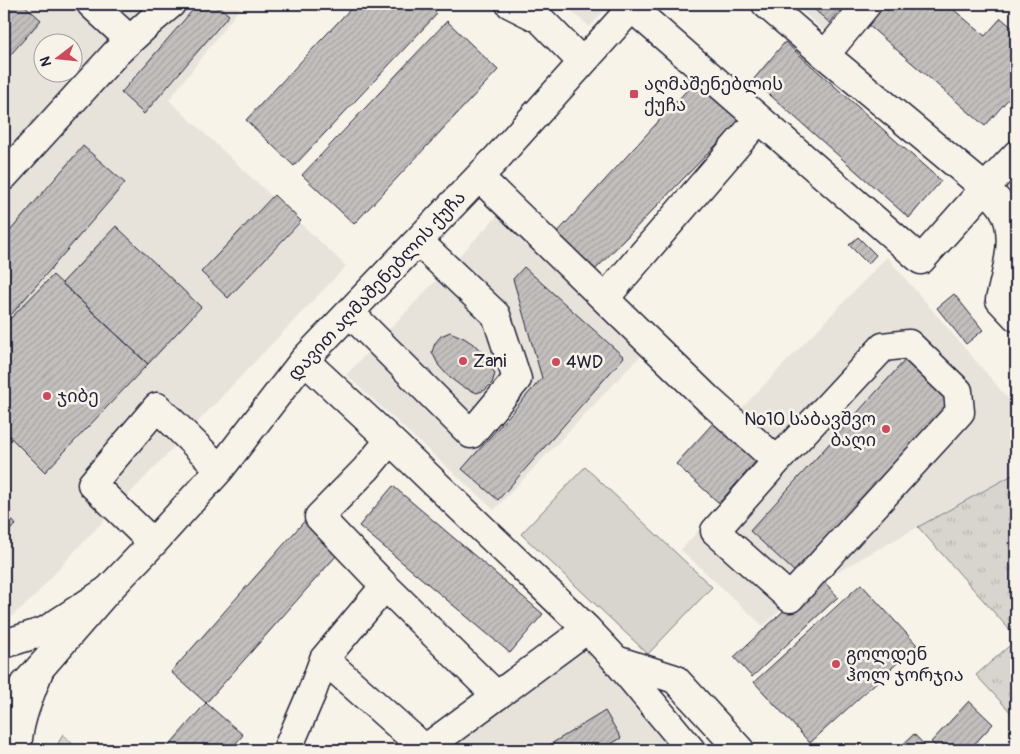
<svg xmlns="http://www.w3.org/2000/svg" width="1020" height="754" font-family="Pangolin,'Noto Sans Georgian',sans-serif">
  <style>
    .built { fill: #e7e3db; fill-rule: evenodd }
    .grass { fill: url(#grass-tufts); stroke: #7d7c85 }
    .pitch { fill: #d8d5cf; stroke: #7d7c85 }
    .building { fill: url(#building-hatch); stroke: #22223b }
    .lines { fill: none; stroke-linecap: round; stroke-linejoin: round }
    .minor-casing { stroke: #22223b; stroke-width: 31 }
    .major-casing { stroke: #22223b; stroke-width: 31 }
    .minor { stroke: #f7f3e8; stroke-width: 28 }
    .major { stroke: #f7f3e8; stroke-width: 28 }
    .poi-dot { fill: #d1495b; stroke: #f7f3e8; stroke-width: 2 }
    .labels { text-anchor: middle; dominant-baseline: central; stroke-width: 5; stroke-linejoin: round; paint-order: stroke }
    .poi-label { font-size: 18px; fill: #22223b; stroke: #f7f3e8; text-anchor: start }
    .street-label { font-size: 18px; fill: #22223b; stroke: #f7f3e8 }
  </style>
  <defs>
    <pattern id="grass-tufts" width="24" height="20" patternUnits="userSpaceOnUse" patternTransform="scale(1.25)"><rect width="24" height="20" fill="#d8d5cf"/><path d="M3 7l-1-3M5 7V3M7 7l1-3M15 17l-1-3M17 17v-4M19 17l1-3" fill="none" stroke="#b9b7b3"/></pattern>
    <pattern id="building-hatch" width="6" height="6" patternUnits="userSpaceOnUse" patternTransform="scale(1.25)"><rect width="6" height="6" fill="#c2bfbd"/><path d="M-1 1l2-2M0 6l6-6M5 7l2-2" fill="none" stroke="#a6a4a3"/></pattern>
  </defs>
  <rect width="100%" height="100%" fill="#f7f3e8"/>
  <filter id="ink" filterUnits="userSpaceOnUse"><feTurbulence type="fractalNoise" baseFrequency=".02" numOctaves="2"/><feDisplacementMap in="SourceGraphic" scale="10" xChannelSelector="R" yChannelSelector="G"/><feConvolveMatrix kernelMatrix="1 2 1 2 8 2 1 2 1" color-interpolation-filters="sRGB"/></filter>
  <g filter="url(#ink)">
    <path class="built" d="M4 4H243L169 100 346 266 74 552 31 600 4 623ZM42 42H72V72H42Z
      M563 4H610L590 27Z
      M794 4H859L831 37Z
      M500 213 648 348 494 510 346 375Z
      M887 257 1016 408V473L833 574 827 568 763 626 681 550 761 461 737 413Z
      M587 648 677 750H440Z"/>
    <path class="grass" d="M1016 473V637L918 527Z
      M1016 640V718L976 675Z
      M63 734 78 750H55Z"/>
    <path class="pitch" d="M585 467 712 587 648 654 521 534Z"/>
    <path class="building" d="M4 4H23L41 20 4 62Z
      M198 4H216L229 15 144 114 121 93Z
      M355 4H427L437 14 294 166 246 120Z
      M808 4H845L830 23Z
      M873 4H947L985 36 1001 18 1016 31V90L985 126 860 18Z
      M447 21 498 70 354 224 302 175Z
      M785 42 941 181 909 218 753 80Z
      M697 79 742 118 594 271 555 235Z
      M83 146 125 183 4 323V238Z
      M274 195 301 221 228 298 201 272Z
      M116 226 201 307 148 364 62 283Z
      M858 237 876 255 868 264 849 245Z
      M524 267 624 357 498 500 462 469 542 378 513 279Z
      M53 275 148 364 45 472 4 431V325Z
      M954 294 983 330 966 344 937 308Z
      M450 332 464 338 476 346 487 358 495 374 492 383 485 390 477 393 461 386 449 377 439 366 432 352 435 343 441 336Z
      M906 359 952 401 796 573 750 531Z
      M715 421 758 459 719 503 676 464Z
      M393 486 543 614 510 653 359 526Z
      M4 510 16 525 4 534Z
      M309 516 344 547 206 703 171 672Z
      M820 577 838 597 752 677 734 657Z
      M861 584 917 645 810 743 754 682Z
      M969 701 993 724 969 750H940L931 742Z
      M206 703 243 735 230 750H165Z
      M605 711 621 738 601 750H541Z
      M914 734 929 750H897Z"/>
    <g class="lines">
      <g class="minor-casing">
        <path id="minor" d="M91 4 130 40
          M510 4 540 19 582 62
          M766 4 825 55 985 188 1016 155
          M632 8 921 260 985 188C991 194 999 201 1003 208 1019 235 1006 273 1000 300L1016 317
          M825 55 867 4
          M4 176 116 53 153 19 171 4
          M479 177 709 400 777 461
          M605 298 759 119
          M350 313 471 434 517 379 496 315 418 241
          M909 344 958 391 960 412 790 598 715 531 777 461 883 347Z
          M304 360 390 440 587 629 616 660 691 750
          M390 440 366 469 319 517 385 586 497 696
          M153 543 92 484 157 407 220 469
          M324 659 385 586
          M616 660 675 679 740 750
          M4 707 40 668 108 590 153 543 220 469 304 360 496 159 635 4
          M287 750 312 692 324 659 425 749 587 629"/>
      </g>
      <g class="major-casing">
        <path id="major" d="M4 644 45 631 108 590
          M17 750C18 721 30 695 40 668"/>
      </g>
      <use href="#minor" class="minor"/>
      <use href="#major" class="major"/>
    </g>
  </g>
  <g class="poi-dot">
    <rect x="629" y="89" width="10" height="10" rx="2.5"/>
    <circle cx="463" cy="361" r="5"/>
    <circle cx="556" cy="362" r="5"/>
    <circle cx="47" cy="396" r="5"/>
    <circle cx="886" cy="429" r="5"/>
    <circle cx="836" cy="664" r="5"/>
  </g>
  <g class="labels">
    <g class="poi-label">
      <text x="644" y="84">აღმაშენებლის<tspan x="644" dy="21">ქუჩა</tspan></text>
      <text x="473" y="361">Zani</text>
      <text x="566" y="362">4WD</text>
      <text x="57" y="396">ჯიბე</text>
      <text x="876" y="419" text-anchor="end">№10 საბავშვო<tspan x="876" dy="21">ბაღი</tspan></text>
      <text x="846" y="654">გოლდენ<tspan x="846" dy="21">ჰოლ ჯორჯია</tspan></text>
    </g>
    <g class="street-label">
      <text transform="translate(377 286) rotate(-47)">დავით აღმაშენებლის ქუჩა</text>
    </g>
  </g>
  <rect width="1020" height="754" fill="none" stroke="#f7f3e8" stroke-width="20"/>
  <rect x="10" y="10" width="1000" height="734" fill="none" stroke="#22223b" stroke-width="2" filter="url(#ink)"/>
  <g transform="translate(58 58) rotate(254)"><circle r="24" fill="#f7f3e8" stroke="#a29fa3"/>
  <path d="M0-4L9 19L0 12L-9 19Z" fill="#d1495b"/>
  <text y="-8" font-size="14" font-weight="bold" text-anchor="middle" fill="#22223b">N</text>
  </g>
</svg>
